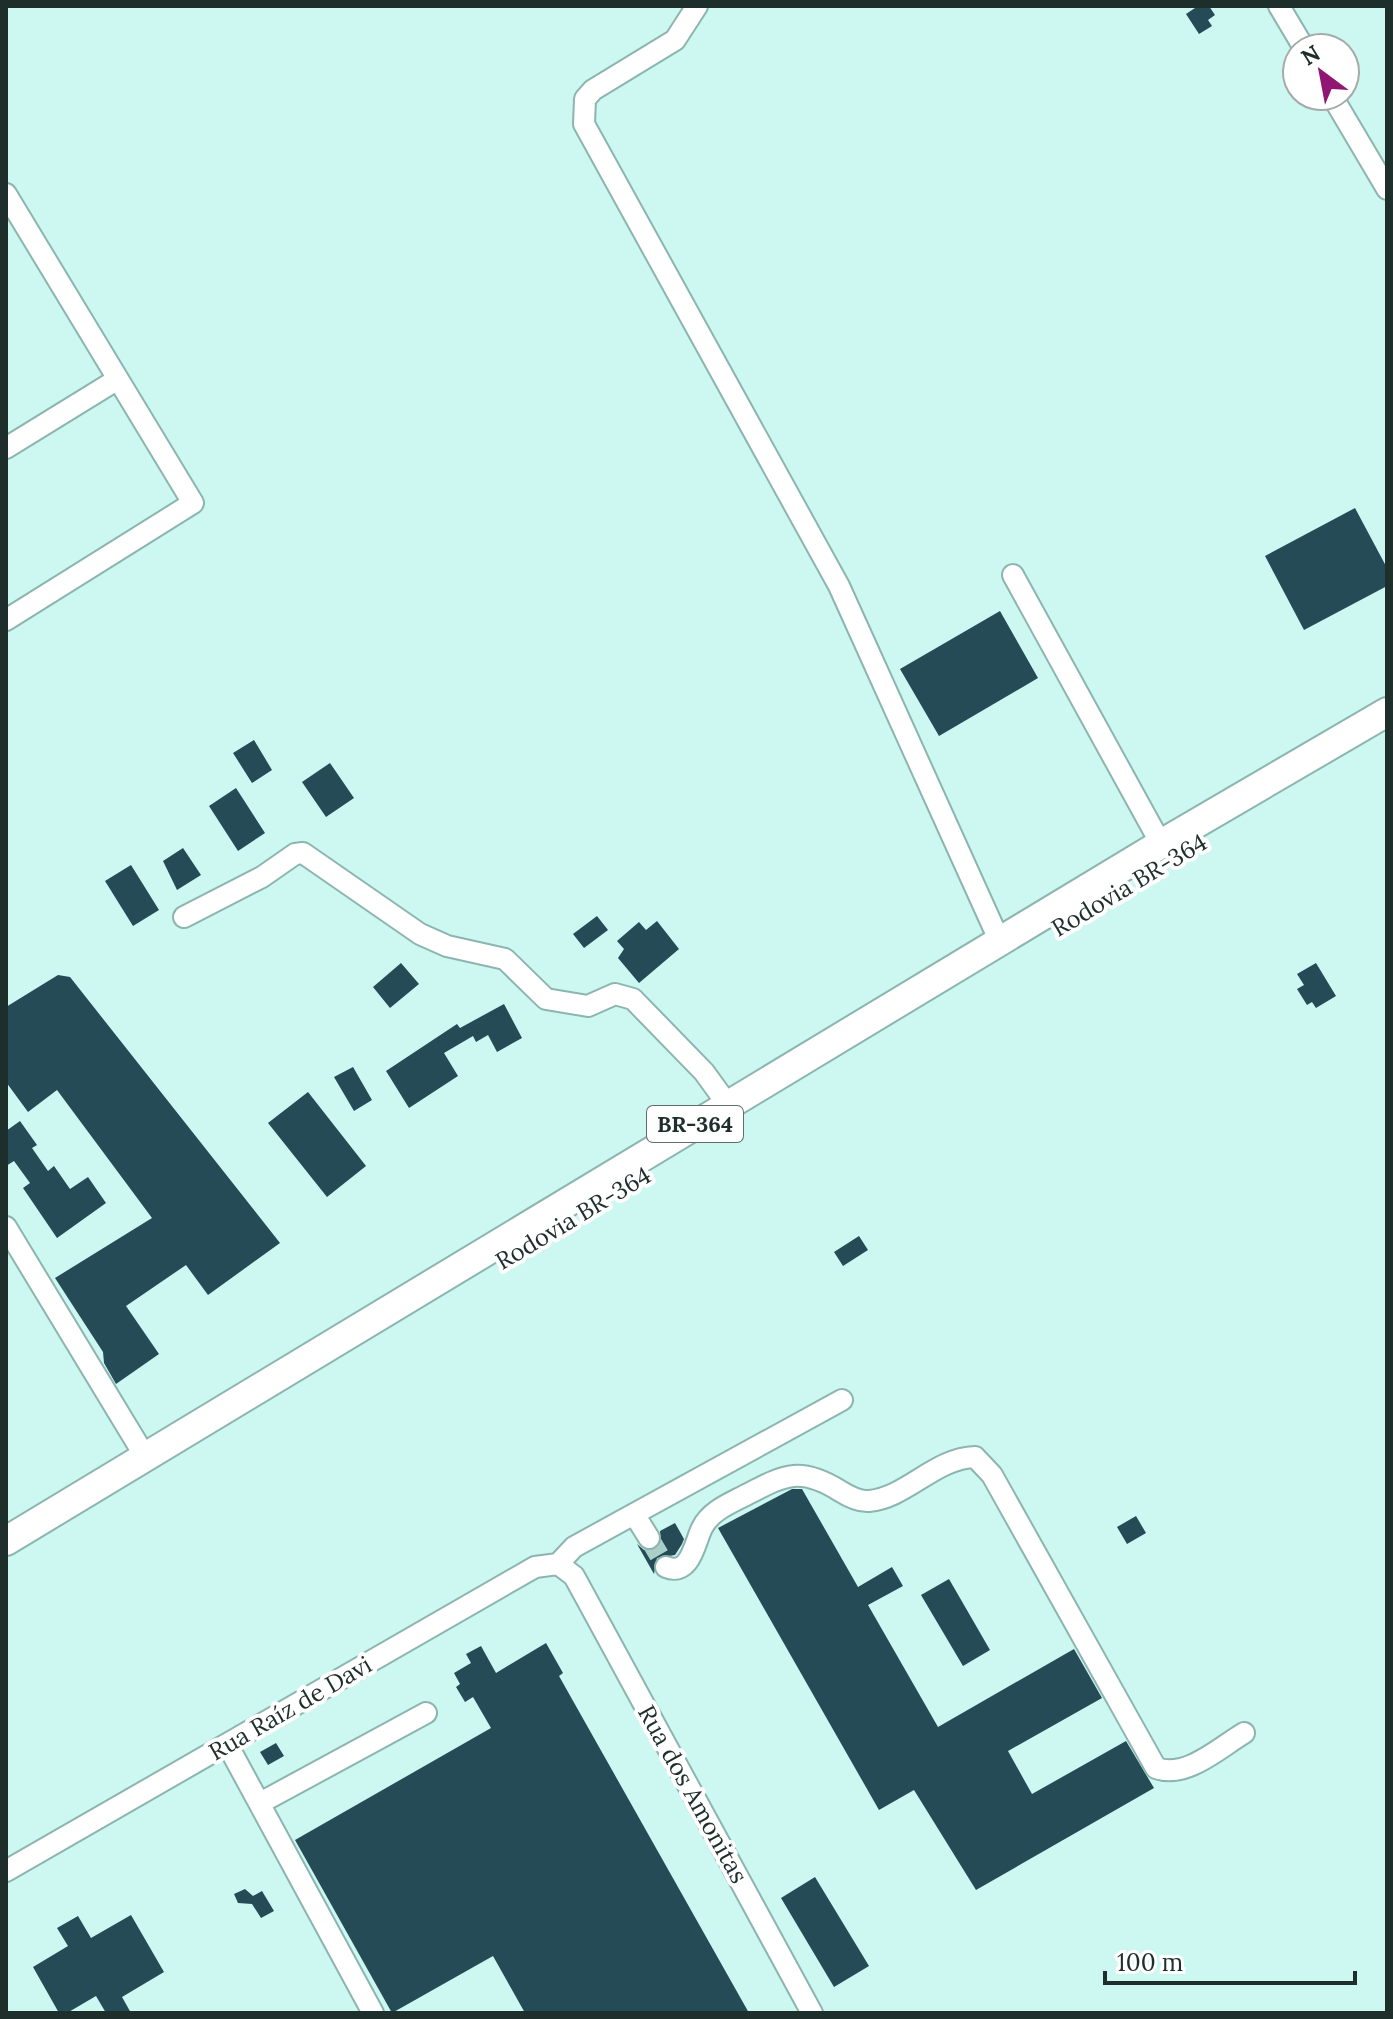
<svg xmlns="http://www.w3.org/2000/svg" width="1393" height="2019" font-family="Lora,serif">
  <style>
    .building { fill: #244b56 }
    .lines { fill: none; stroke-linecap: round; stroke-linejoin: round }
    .minor-tunnel { stroke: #aacfc9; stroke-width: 20; stroke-dasharray: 20 10; stroke-linecap: butt }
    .minor-casing { stroke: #8cb5b0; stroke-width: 24 }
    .highway-casing { stroke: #8cb5b0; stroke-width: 32 }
    .minor { stroke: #fff; stroke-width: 20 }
    .highway { stroke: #fff; stroke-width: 28 }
    .labels { text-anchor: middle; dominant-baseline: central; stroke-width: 8; stroke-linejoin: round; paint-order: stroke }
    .shield { fill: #fff; stroke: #616d6b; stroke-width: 2 }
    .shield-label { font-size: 22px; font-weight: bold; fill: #1d2e2b }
    .street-label { font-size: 24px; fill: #1d2e2b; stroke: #fff }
  </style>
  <rect width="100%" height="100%" fill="#cdf7f1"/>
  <path class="building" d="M1198 6H1209L1215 15 1208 20 1212 26 1199 34 1186 14Z
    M1355 508 1387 568V586L1304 630 1265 556Z
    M1000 611 1038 678 939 736 900 669Z
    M254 740 272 770 252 783 233 753Z
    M330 763 354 798 326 817 302 782Z
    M236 788 265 833 238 851 209 806Z
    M183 848 201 875 177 890 163 861Z
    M131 865 159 910 133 926 105 881Z
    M597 916 608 930 584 948 573 934Z
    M657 921 679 949 639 983 618 958 624 949 617 941 639 922 646 930Z
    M401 963 419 984 390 1008 373 987Z
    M1316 963 1336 996 1316 1008 1312 1002 1307 1005 1297 989 1304 985 1297 974Z
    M58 975 70 977 280 1243 208 1295 186 1265 126 1306 159 1354 116 1384 104 1363 103 1352 55 1278 152 1218 57 1090 28 1112 6 1082V1007Z
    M504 1004 522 1038 497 1052 488 1035 476 1042 473 1036 444 1053 458 1076 409 1108 386 1071 457 1024 460 1028Z
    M353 1067 372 1100 354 1111 334 1077Z
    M308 1092 366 1166 327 1197 268 1123Z
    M20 1121 37 1145 32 1148 48 1171 54 1166 70 1189 88 1177 106 1203 57 1238 23 1188 30 1183 14 1161 6 1166V1131Z
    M859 1236 868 1250 843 1266 834 1252Z
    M792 1489H802L858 1587 892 1567 903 1586 868 1605 938 1727 1074 1649 1102 1698 1008 1751 1032 1794 1126 1741 1154 1788 976 1890 914 1790 879 1810 718 1528Z
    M1136 1516 1146 1533 1127 1544 1117 1527Z
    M675 1523 684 1539 682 1544 675 1555 657 1558 654 1574 637 1544 644 1550 655 1549 661 1543 660 1531Z
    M949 1579 990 1650 963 1666 921 1595Z
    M546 1643 563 1673 559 1676 749 2013H525L493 1956 392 2013 295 1840 491 1728 473 1697 465 1702 456 1687 460 1684 454 1673 471 1663 466 1654 481 1646 496 1673Z
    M276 1743 284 1756 268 1765 260 1752Z
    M815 1877 869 1966 834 1987 781 1898Z
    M245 1889 253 1896 262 1891 274 1911 261 1918 252 1904 238 1903 234 1894Z
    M131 1915 164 1972 122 1997 131 2013H106L96 1996 67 2013H59L33 1967 68 1946 57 1928 78 1916 91 1938Z"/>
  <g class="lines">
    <path class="minor-tunnel" d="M649 1538 666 1567"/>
    <g class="minor-casing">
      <path id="minor" d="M697 6 675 40 593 90 585 99 584 124 839 586 1000 942
        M1279 6 1304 48
        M1332 96 1387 189
        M6 194 193 503 6 620
        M6 448 118 379
        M1013 575 1161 844
        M184 917 262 877 295 854 303 853 420 934 447 946 505 959 546 999 588 1006 615 994 633 999 704 1072 728 1105
        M6 1227 146 1458
        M634 1514 842 1400
        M558 1564 574 1547 634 1514 649 1538
        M666 1567C691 1577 695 1541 702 1528 709 1513 726 1505 740 1498 782 1477 797 1464 840 1491 848 1496 859 1502 869 1501 906 1498 935 1458 975 1457L992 1475 1156 1768C1186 1779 1219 1748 1244 1733
        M227 1744 373 2013
        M260 1803 426 1713
        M6 1871 535 1567 558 1564 574 1576 812 2013"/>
    </g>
    <g class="highway-casing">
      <path id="highway" d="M6 1541 1161 844 1387 712"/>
    </g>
    <use href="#minor" class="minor"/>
    <use href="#highway" class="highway"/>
  </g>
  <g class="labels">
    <rect class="shield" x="647" y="1106" width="96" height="36" rx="6"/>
    <g class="shield-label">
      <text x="695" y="1124">BR-364</text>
    </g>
    <g class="street-label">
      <text transform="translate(1129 885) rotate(-31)">Rodovia BR-364</text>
      <text transform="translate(573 1218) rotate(-31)">Rodovia BR-364</text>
      <text transform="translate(290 1708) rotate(-30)">Rua Raíz de Davi</text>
      <text transform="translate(693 1794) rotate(61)">Rua dos Amonitas</text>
    </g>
  </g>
  <rect width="1393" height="2019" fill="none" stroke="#1d2e2b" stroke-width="16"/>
  <g transform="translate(1321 72) rotate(328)"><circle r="38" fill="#ffffff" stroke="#a5abaa" stroke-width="2"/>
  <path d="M0-6L14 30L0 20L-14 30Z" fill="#911673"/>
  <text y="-12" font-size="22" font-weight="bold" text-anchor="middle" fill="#1d2e2b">N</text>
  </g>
  <path d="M1105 1971v12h250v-12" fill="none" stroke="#1d2e2b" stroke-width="4"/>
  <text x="1117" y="1971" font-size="24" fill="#1d2e2b" stroke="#ffffff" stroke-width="6" paint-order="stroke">100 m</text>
</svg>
